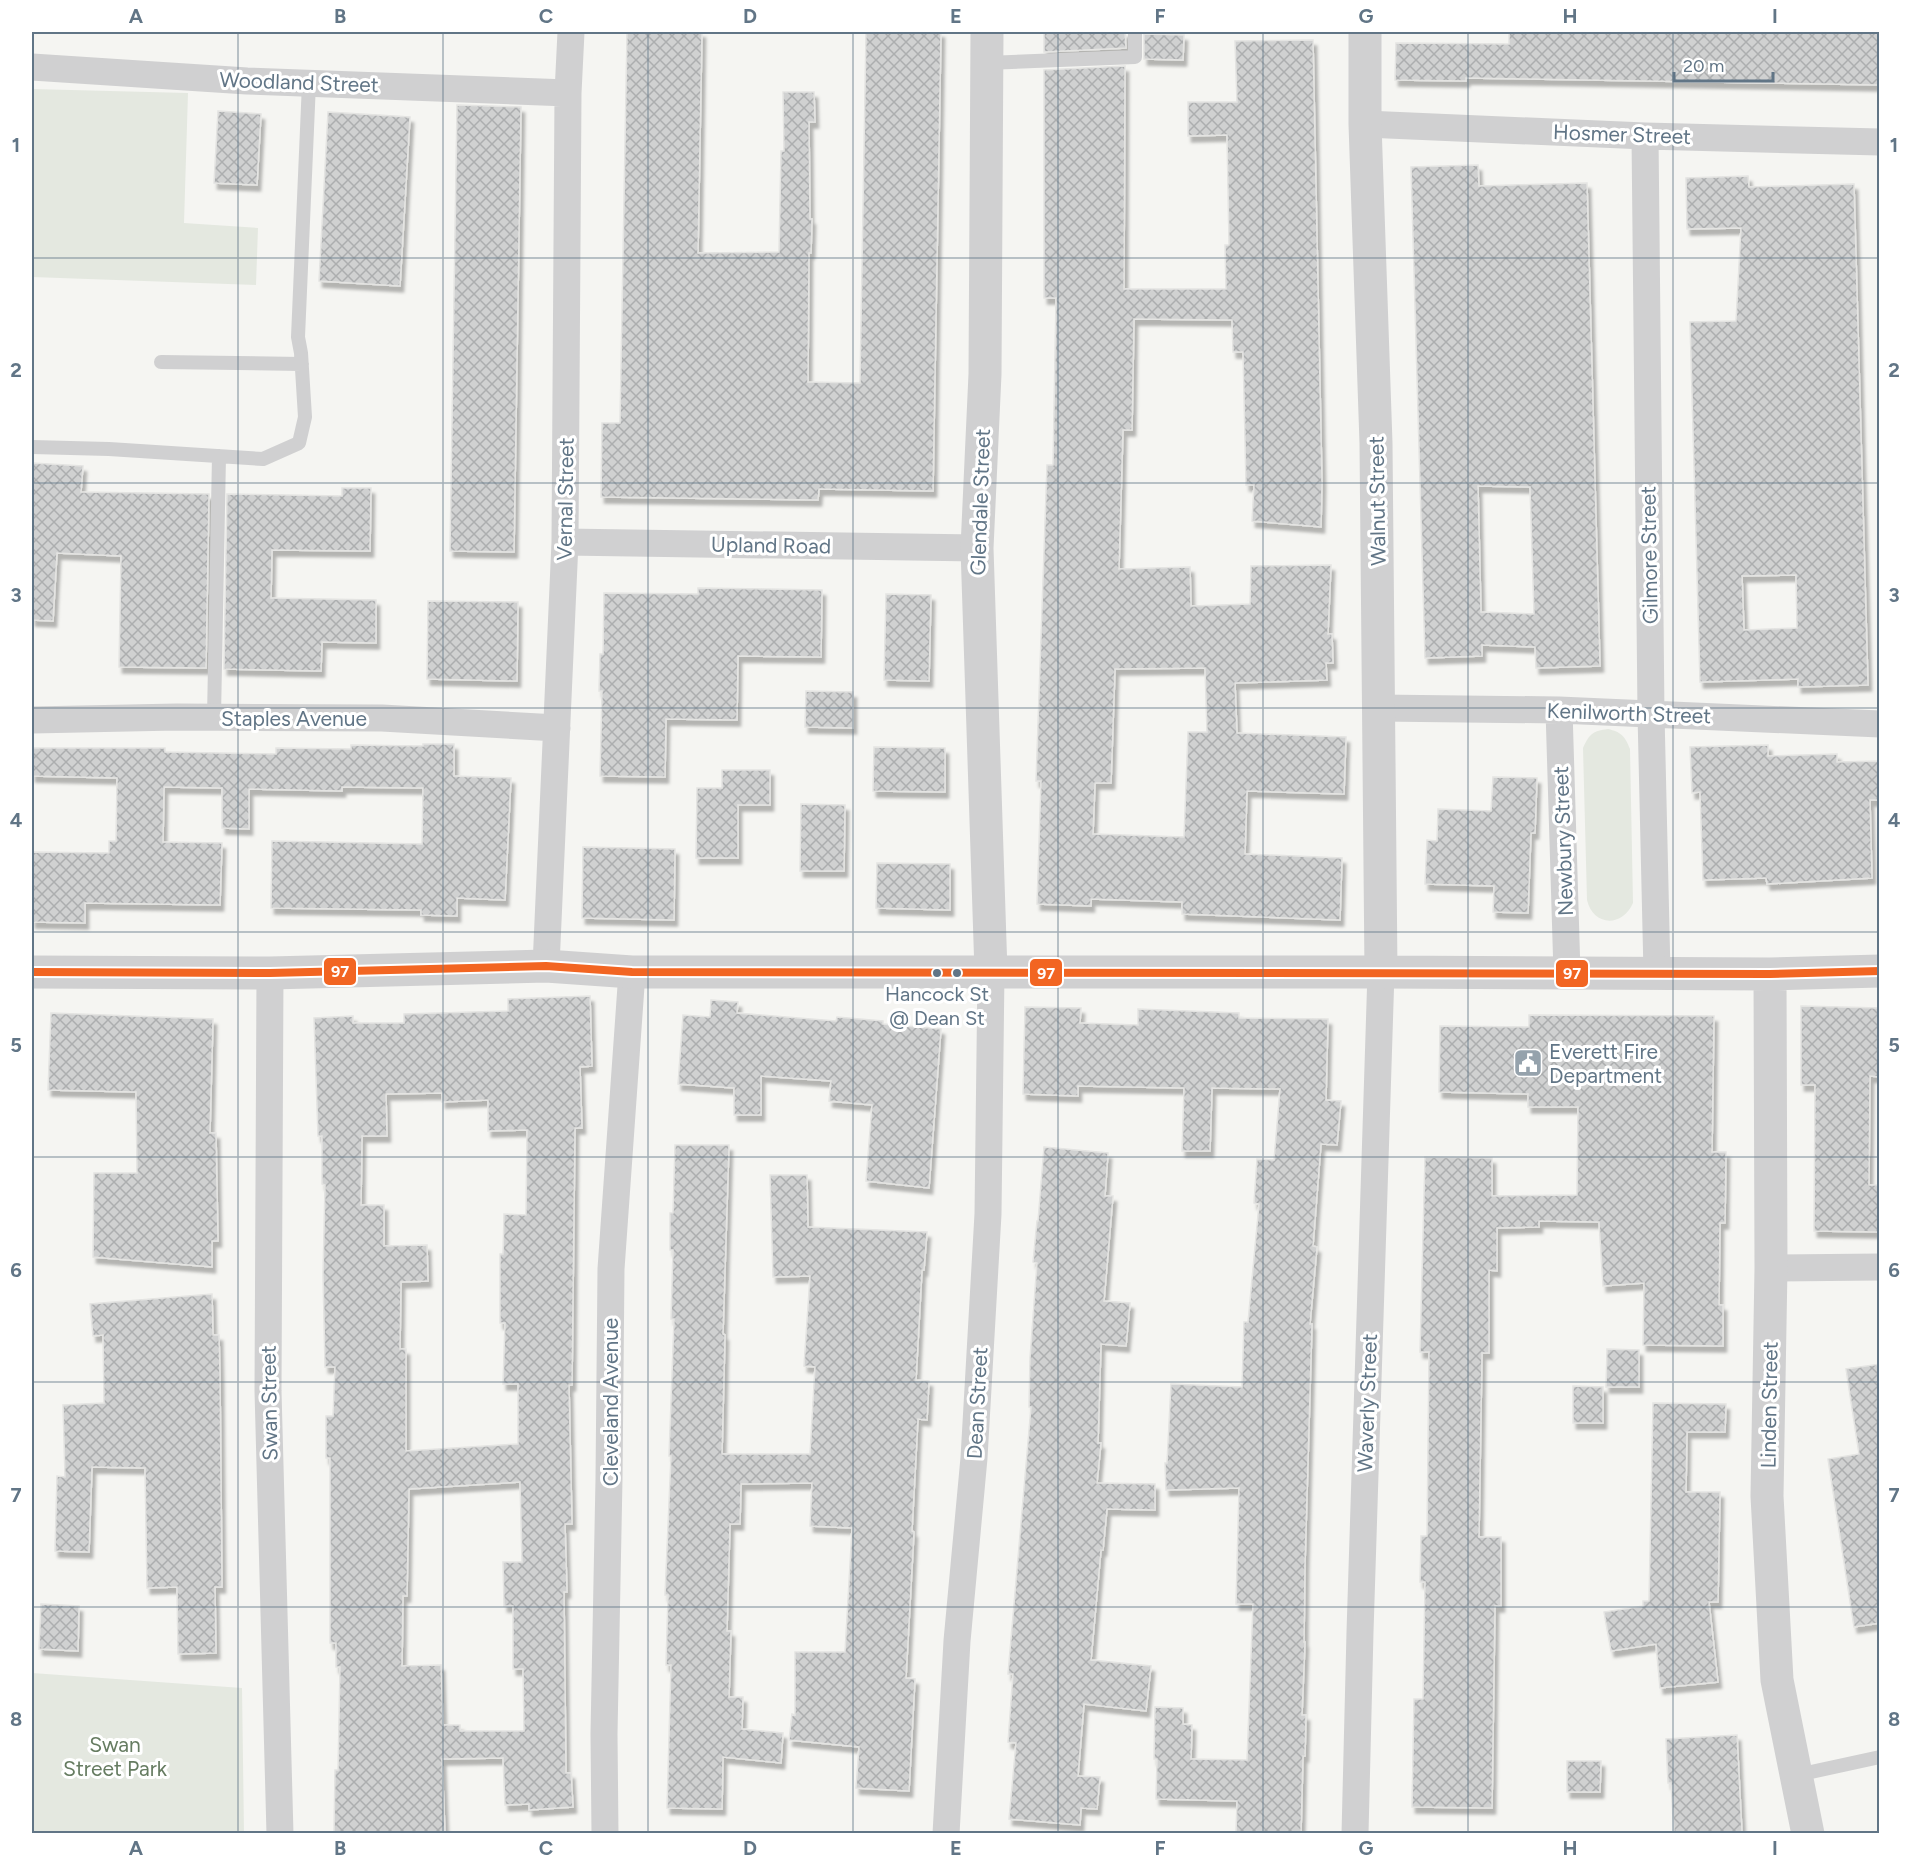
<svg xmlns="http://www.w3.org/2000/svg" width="1911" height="1865" font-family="Figtree,sans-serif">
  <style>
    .green { fill: #e4e8e0 }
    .building { fill: url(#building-cross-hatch); stroke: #e4e4e2; stroke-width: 1.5; fill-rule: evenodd; filter: url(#shadow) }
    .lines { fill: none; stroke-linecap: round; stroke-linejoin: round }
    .service { stroke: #d0d0d1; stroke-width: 14 }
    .minor { stroke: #d0d0d1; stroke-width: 27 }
    .tertiary { stroke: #d0d0d1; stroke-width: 33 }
    .bus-1-casing { stroke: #fff; stroke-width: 12 }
    .bus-1 { stroke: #f26522; stroke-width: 8 }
    .grid { fill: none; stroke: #617586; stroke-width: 1.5; stroke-opacity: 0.55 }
    .bus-dot { fill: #617586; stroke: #fff; stroke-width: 2 }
    .labels { text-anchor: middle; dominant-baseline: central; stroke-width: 6; stroke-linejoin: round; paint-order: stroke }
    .bus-label { font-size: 20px; fill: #617586; stroke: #fff }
    .street-label { font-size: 21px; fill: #617586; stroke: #fff }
    .poi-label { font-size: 21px; fill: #617586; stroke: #fff; text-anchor: start }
    .park-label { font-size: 21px; fill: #667c61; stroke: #fff }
    .line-badge { stroke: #fff; stroke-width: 2 }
    .badge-label { font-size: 16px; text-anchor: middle; font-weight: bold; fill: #fff }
    .neatline { fill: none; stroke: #617586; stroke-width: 2 }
    .grid-label { font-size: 20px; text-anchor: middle; font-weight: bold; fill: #617586 }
  </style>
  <defs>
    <pattern id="building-cross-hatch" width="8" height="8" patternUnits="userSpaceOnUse" patternTransform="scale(1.5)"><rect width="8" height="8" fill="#d0d1d1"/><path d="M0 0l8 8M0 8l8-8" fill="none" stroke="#acaeaf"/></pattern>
    <filter id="shadow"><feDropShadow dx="3.5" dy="6" stdDeviation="1.5" flood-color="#0004"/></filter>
  </defs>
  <rect width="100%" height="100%" fill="#f5f5f2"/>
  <path class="green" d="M32 89 188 93 184 223 258 228 256 285 32 277Z
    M1608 729C1621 732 1625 736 1630 749L1633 903C1622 928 1593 926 1587 900L1583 748C1590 733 1593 731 1608 729Z
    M32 1673 242 1688 244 1833H32Z"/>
  <path class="building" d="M627 32H702L698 253 779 252 781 151H784L783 92H814L815 122H809L810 219H812L811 253H809L808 382 860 383 866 32H941L933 491 819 489 818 500 601 497 602 423H620Z
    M1044 32H1125L1126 48 1044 52Z
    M1509 32H1880V85L1466 78V81L1395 80 1396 43 1509 44Z
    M1144 34 1184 35 1183 60 1144 59Z
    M1313 40 1322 483 1321 527 1252 521 1254 485H1246L1243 352H1233L1232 320 1134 319 1132 430H1123L1119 569 1190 567 1191 606 1250 604 1251 566 1331 565 1328 634H1332L1333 663H1326L1327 680 1235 683 1237 733 1346 737 1344 794 1247 791 1245 854 1342 858 1340 920 1182 914V902L1091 899V906L1037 904 1041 781H1036L1047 465H1053L1056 298H1044V70L1125 66 1124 289H1226L1225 245H1229L1227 135 1188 136V102H1237L1235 41ZM1205 668 1207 732H1188L1184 837 1093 834 1095 783H1111L1115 669Z
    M457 105 521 107 514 552 450 551Z
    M218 111 261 114 257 185 214 183Z
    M328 112 410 117 400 286 319 281Z
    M1478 165 1479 186 1587 183 1600 666 1536 668 1535 647 1482 645V656L1425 658 1411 167ZM1478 486 1530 487 1534 614 1481 612Z
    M1748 176 1749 187 1854 184 1868 685 1798 687V679L1700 682 1690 322 1736 321 1741 228 1687 229 1686 178ZM1796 575 1797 628 1744 630 1742 576Z
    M32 463 83 466 81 492 209 494 206 668 119 667 121 556 57 553 53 621 32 620Z
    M342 488H371L370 551 272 550 271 598 376 600V643L322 642 321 671 224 669 227 494 342 496Z
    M698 588 822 590 821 657 738 656 737 720 666 719 665 777 600 776 602 691H599L600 654H603L604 593 698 594Z
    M886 594 931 595 929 681 884 680Z
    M428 601 518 602 517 681 427 679Z
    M806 691 853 692V728L805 727Z
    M423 744H454V776L511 778 505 900 457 898V916L421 915V910L271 908 272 841 422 844 423 788 342 787V791L249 789V829L222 828V788L164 787 163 842 222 843 220 905 85 903V923L32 922V852L109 853V841H116L117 778 32 776V748H165V752L276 754V748L351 749V745L423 746Z
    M1768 745V756L1837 754V762L1880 761V800H1870L1872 878 1767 884 1766 878 1703 880 1700 792 1692 793 1690 747Z
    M874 747 945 748V792L873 791Z
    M722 770H770V805H738V858H696L697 788H722Z
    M1493 777 1537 778 1535 833H1531L1528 913 1493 912 1494 886 1425 884 1427 840 1437 841 1438 809 1491 811Z
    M801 804 845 805 844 871H800Z
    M583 847 675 849 674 920 582 918Z
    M877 863 950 864V910L876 908Z
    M590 996 592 1066 580 1067 582 1128H575L572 1385H569L572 1524H565L567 1592H564L566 1773H571L573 1807 529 1810V1804L505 1805 503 1758 442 1759 445 1833H334L335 1770H338L340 1667H336V1643H330V1458H326V1416H333L335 1367H325L323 1275 325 1185 322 1184V1136H318L314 1018 353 1016V1023H404V1014L508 1011V999ZM442 1093V1102L488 1100V1131L527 1130 526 1215 504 1214 503 1254H500V1323H505L503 1384H518V1444L406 1451V1349H400L401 1282 428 1281 427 1245 384 1246V1205H361L362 1136H387L386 1094ZM520 1482 522 1562H503L504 1606H513V1669H523L524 1731H460V1725H443L441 1665 402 1666 403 1596H407L409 1489Z
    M711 1000 738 1002 737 1013 836 1021 837 1017 883 1021V1024L941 1029 929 1188 866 1181 872 1105 829 1101 831 1081 761 1076V1115H734V1088L678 1084 683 1015 710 1017Z
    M1801 1006 1880 1008V1077L1870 1076 1869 1185H1880V1232L1814 1231 1815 1085H1801Z
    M1025 1007 1081 1008 1080 1023 1138 1025V1009L1239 1013V1018L1328 1019 1326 1100 1341 1101 1337 1145 1321 1144 1313 1246 1317 1247 1310 1324H1312L1305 1565 1304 1642H1305L1302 1715H1306L1305 1756H1303L1301 1833H1236L1237 1801 1156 1799 1157 1759H1154L1155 1707 1183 1708V1724L1192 1725 1191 1759 1247 1760 1253 1604H1236L1239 1488 1166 1490 1165 1463H1167L1171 1384 1242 1387 1244 1322H1248L1259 1204 1254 1203 1257 1159 1274 1160 1280 1089 1212 1088 1210 1151H1182L1184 1088 1078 1086V1096L1023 1094Z
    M51 1013 213 1019 210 1133H216L218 1241H212V1267L93 1257 94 1173H137L136 1092 48 1090Z
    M1529 1015 1714 1016 1712 1152H1726L1725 1223H1720L1719 1305H1723V1346L1643 1345 1644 1283 1603 1286 1599 1222 1539 1221V1227L1497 1228V1271L1489 1270V1353H1482L1479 1537H1501V1606H1495L1492 1808 1412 1807 1414 1699H1423L1425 1582H1420L1421 1536H1427L1429 1352H1420L1425 1157 1492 1158V1196L1577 1195 1578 1107H1528V1094L1439 1092 1440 1026 1529 1027Z
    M675 1145H729L723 1334 725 1335 722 1454H810L815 1367 804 1366 810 1276 773 1277 770 1175H807L808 1227 927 1232 924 1270H922L916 1380 929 1381 927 1420 918 1419 912 1531 914 1532 906 1678 915 1679 909 1791 856 1788 859 1747 789 1740 792 1714 795 1715V1652H845L852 1528 810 1526 812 1483 741 1484 740 1524H730L727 1631H731L729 1697H743L742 1729 783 1733 781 1763 723 1757 722 1809 667 1808 671 1665H666L668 1595H665L671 1456H669L674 1319H671L673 1250H670V1213H673Z
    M1044 1147 1108 1153 1105 1196H1113L1104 1301 1130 1303 1126 1346 1101 1344 1098 1443H1101L1097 1483 1155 1484V1510L1107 1509 1103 1550H1101L1091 1660 1151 1666 1146 1711 1084 1704 1078 1776 1100 1777 1097 1809 1081 1808 1080 1825 1009 1819 1016 1743 1008 1742 1013 1674H1008L1031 1407H1029L1030 1358 1037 1263 1033 1262 1037 1221H1038Z
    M212 1294 213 1335H219L220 1375 222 1587H215L216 1653 178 1654 177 1587 147 1588 145 1468 92 1467 89 1552 55 1551 57 1476 65 1477 63 1405 104 1403 103 1335 93 1336 90 1304Z
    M1607 1349 1639 1350V1387H1606Z
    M1880 1364V1623L1854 1627 1828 1459 1859 1454 1846 1369Z
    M1573 1386 1603 1387V1423H1573Z
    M1653 1403 1726 1404 1725 1432H1687L1686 1492H1720L1718 1602H1709L1718 1682 1660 1688 1656 1644 1611 1651 1604 1612 1643 1606V1601H1649Z
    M41 1604 79 1606 78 1651 39 1649Z
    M1737 1735 1742 1833H1674L1671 1783H1668L1666 1739Z
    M1567 1761H1601L1600 1792H1567Z"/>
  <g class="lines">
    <path class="service" d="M986 63 1135 57V32
      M161 362 302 364
      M32 447 109 449 263 459 299 443 305 417 301 353 298 337 309 83
      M214 717 219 456
      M1797 1775 1880 1757"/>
    <path class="minor" d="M32 67 247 81 568 93
      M1365 124 1645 136 1880 142
      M1645 136 1651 714 1657 973
      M565 542 977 548
      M1379 708 1559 710 1880 724
      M1559 710 1567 973
      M32 720 177 717 382 718 557 728
      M546 966 565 542 568 93 571 32
      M270 973 268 1391 280 1834
      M1771 1268 1880 1267
      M605 1834 604 1734 609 1479 611 1269 632 972
      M946 1834 957 1641 974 1458 988 1214 991 972
      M1355 1834 1360 1632 1381 972"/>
    <path class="tertiary" d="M987 32 985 374 977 548 991 972
      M1365 32V124L1376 443 1381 972
      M32 972 270 973 546 966 632 972H1381L1770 974 1880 971
      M1770 974 1771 1268 1767 1496 1777 1680 1808 1834"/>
    <g class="bus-1-casing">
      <path id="bus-1" d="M32 972 270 973 546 966 632 972 1770 974 1880 971"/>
    </g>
    <use href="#bus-1" class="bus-1"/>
  </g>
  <path class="grid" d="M238 32V1834M443 32V1834M648 32V1834M853 32V1834M1058 32V1834M1263 32V1834M1468 32V1834M1673 32V1834M32 258H1880M32 483H1880M32 708H1880M32 932H1880M32 1157H1880M32 1382H1880M32 1607H1880"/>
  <defs>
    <g id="civic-square" transform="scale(1.5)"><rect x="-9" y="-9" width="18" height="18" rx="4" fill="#95a2ac" stroke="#fff"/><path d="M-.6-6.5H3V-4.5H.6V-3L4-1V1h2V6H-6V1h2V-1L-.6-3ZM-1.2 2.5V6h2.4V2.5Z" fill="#fff"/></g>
  </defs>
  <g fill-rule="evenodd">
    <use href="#civic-square" x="1528" y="1063"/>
  </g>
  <g class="bus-dot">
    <circle cx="937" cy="973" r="5"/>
    <circle cx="957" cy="973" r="5"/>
  </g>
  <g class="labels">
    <g class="bus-label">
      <text x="937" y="994">Hancock St<tspan x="937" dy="24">@ Dean St</tspan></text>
    </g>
    <g class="street-label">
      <text transform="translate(299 82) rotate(2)">Woodland Street</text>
      <text transform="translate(1622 134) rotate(2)">Hosmer Street</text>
      <text transform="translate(565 499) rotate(-89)">Vernal Street</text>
      <text transform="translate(1377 501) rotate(-91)">Walnut Street</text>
      <text transform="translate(980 502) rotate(-88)">Glendale Street</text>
      <text transform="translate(771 545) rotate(1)">Upland Road</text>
      <text transform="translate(1649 555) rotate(-91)">Gilmore Street</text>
      <text transform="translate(1629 713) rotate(2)">Kenilworth Street</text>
      <text x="294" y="718">Staples Avenue</text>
      <text transform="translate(1563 841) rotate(-92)">Newbury Street</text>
      <text transform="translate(610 1402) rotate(-90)">Cleveland Avenue</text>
      <text transform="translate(269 1403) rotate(-91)">Swan Street</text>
      <text transform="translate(977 1403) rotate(-87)">Dean Street</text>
      <text transform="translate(1367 1403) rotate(-88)">Waverly Street</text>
      <text transform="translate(1769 1405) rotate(-89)">Linden Street</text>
    </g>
    <g class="poi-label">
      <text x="1549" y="1051">Everett Fire<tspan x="1549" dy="24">Department</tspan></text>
    </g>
    <g class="park-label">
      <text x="115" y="1744">Swan<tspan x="115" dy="24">Street Park</tspan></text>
    </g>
  </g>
  <g class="line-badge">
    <rect x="323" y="957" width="34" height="29" rx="6" fill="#f26522"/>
    <rect x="1029" y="958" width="34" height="29" rx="6" fill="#f26522"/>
    <rect x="1555" y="959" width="34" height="29" rx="6" fill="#f26522"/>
  </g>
  <g class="badge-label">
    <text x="340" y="977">97</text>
    <text x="1046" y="979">97</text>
    <text x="1572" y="979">97</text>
  </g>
  <rect width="1911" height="1865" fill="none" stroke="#ffffff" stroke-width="66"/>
  <path d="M1674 72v9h99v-9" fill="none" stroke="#617586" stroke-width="3"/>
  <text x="1683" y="72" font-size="18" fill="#617586" stroke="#ffffff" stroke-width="4.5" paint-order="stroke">20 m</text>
  <rect x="33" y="33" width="1845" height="1799" class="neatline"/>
  <g class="grid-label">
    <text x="136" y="23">A</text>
    <text x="340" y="23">B</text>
    <text x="546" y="23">C</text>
    <text x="750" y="23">D</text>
    <text x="956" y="23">E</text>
    <text x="1160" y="23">F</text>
    <text x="1366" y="23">G</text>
    <text x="1570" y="23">H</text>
    <text x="1775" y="23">I</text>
    <text x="16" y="152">1</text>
    <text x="1894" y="152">1</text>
    <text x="16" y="377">2</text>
    <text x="1894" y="377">2</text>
    <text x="16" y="602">3</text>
    <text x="1894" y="602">3</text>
    <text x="16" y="827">4</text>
    <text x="1894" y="827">4</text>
    <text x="16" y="1052">5</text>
    <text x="1894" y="1052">5</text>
    <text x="16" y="1277">6</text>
    <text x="1894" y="1277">6</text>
    <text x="16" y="1502">7</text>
    <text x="1894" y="1502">7</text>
    <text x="16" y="1726">8</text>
    <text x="1894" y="1726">8</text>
    <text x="136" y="1855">A</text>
    <text x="340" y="1855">B</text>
    <text x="546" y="1855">C</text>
    <text x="750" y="1855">D</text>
    <text x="956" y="1855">E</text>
    <text x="1160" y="1855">F</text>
    <text x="1366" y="1855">G</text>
    <text x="1570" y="1855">H</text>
    <text x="1775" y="1855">I</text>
  </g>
</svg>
